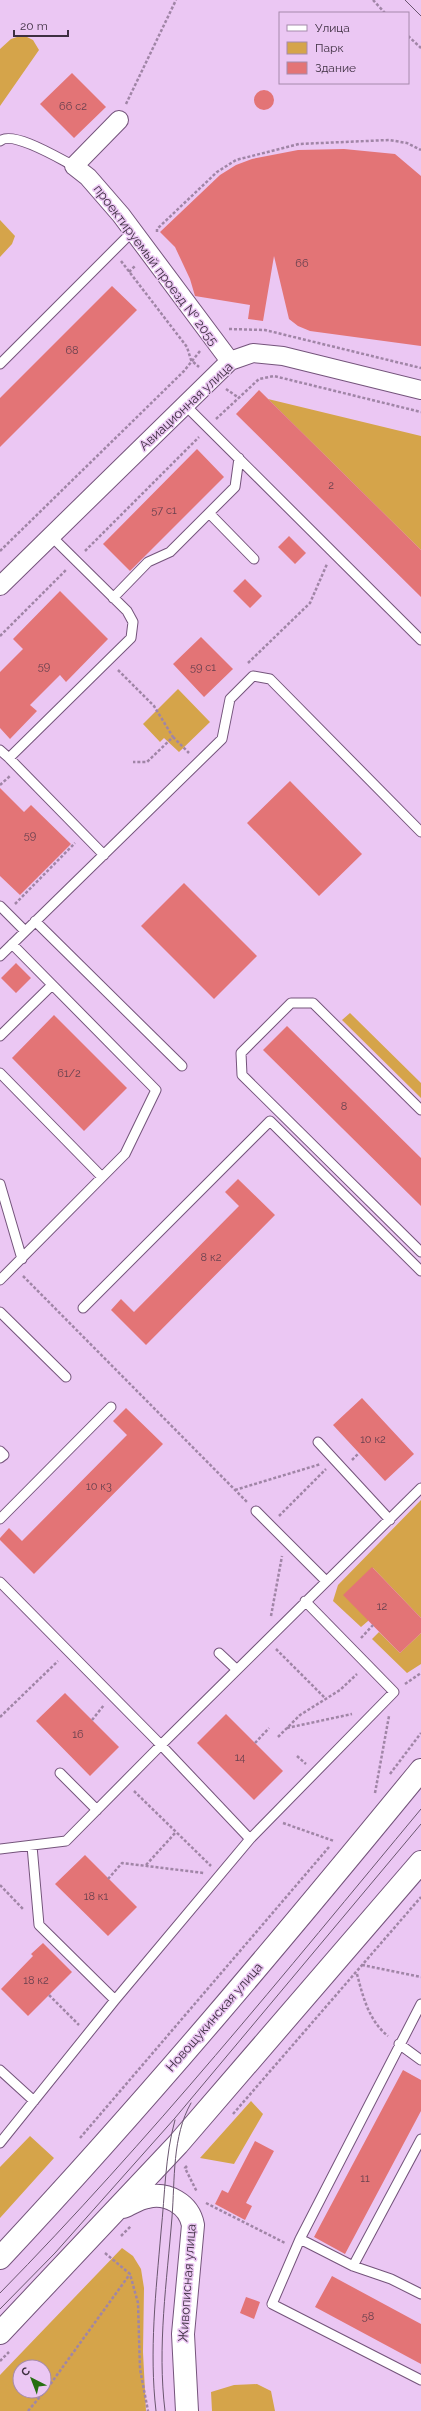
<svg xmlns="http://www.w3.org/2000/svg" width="421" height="2411" font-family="Raleway,sans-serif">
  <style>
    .green { fill: #d5a44a; fill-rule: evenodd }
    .building { fill: #e37476 }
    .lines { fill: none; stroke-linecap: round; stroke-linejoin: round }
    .lane-casing { stroke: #74547b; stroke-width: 11 }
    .street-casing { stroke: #74547b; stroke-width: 20 }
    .secondary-casing { stroke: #74547b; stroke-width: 24 }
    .path { stroke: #a085a6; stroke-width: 2.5; stroke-dasharray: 3 2; stroke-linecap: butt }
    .lane { stroke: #fff; stroke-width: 9 }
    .street { stroke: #fff; stroke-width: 18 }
    .secondary { stroke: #fff; stroke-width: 22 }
    .tram { stroke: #6a566f; stroke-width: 1 }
    .labels { text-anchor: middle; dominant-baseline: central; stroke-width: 3; stroke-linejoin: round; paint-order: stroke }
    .number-label { font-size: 11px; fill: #67404e }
    .street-label { font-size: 13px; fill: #3e2f41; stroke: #ebc7f3 }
  </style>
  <rect width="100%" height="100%" fill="#ebc7f3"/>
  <path class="green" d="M23 35 33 40 39 50 0 106V49L11 39Z
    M0 220 15 236 12 244 0 257Z
    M268 399 421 436V550Z
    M178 689 210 722 179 752 164 738 160 742 143 724Z
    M350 1013 421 1083V1098L342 1020Z
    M421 1500V1618L373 1568 368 1621 361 1627 333 1601 338 1585Z
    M379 1632 400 1653 421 1633V1664L407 1673 372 1639Z
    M251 2101 263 2114 234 2164 200 2158Z
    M30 2136 54 2158 0 2218V2167Z
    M122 2248 133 2256 141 2269 144 2288 143 2352 146 2411H0V2375ZM20 2367H44V2391H20Z
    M257 2384 271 2391 275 2411H212L211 2392 234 2385Z"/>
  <path class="building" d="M72 73 106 107 74 138 40 104Z
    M254 100a10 10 0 1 1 20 0a10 10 0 1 1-20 0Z
    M344 149 395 154 421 176V346L310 331 298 326 289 319 274 256 263 321 248 319 250 305 195 296 190 279 175 247 160 232 220 175 236 165 252 159 298 150Z
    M112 286 137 310 0 447V398Z
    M259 390 421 550V597L236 414Z
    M197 449 224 477 130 571 103 544Z
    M289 536 306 553 295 564 278 547Z
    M245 579 262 596 250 608 233 591Z
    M60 591 108 639 66 682 60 675 30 705 37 711 10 739 0 728V672L23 649 13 639Z
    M201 637 233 669 204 697 173 664Z
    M290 781 362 854 319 896 247 823Z
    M0 788 24 812 31 805 71 844 20 895 0 876Z
    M184 883 257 956 214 999 141 926Z
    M16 963 31 978 16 993 1 978Z
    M54 1015 127 1088 84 1131 12 1058Z
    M287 1026 421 1158V1206L263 1050Z
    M238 1179 275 1215 146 1345 111 1310 121 1299 134 1312 239 1206 225 1192Z
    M362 1398 414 1454 385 1481 333 1425Z
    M126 1408 163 1444 34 1574 0 1540V1538L9 1528 22 1541 127 1435 113 1421Z
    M372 1567 421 1618V1633L400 1653 343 1595Z
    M65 1693 119 1747 90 1776 36 1721Z
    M226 1714 283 1771 254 1800 197 1743Z
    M85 1855 137 1907 108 1936 55 1884Z
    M43 1943 72 1972 28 2016 1 1989 33 1956 31 1954Z
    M403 2070 421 2080V2111L345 2254 314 2237Z
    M255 2141 274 2151 246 2203 252 2206 245 2220 215 2204 222 2190 228 2193Z
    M332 2276 421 2324V2364L315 2307Z
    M246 2297 260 2302 254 2319 240 2313Z"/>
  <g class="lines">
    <g class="lane-casing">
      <path id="lane" d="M0 141C13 130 60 159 74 166
        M0 364 132 232
        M185 405 421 640
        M209 513 254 559
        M51 536 127 611 133 622 131 638 9 758 104 855
        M113 598 148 562 170 552 235 487 239 458
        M0 750 9 758
        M0 906 25 931
        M35 921 182 1066
        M0 956 222 739 230 699 253 676 270 679 421 832
        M0 1036 52 985
        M0 1073 102 1177
        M421 1110 313 1003H291L241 1053 242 1075 421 1252
        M0 1184 22 1259
        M0 1280 125 1154 156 1090 12 944
        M83 1308 270 1121 421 1271
        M0 1312 66 1377
        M318 1442 390 1520
        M0 1451 4 1455 0 1458
        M256 1511 326 1581
        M0 1519 111 1407
        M0 1582 161 1745 421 1488
        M219 1653 236 1669
        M60 1773 97 1810
        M32 1846 39 1925 115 2000
        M0 1849 66 1841 161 1745 250 1839
        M421 2004 300 2239 272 2304 421 2380
        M399 2044 421 2060
        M0 2070 34 2101
        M0 2143 115 2000 250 1839 394 1692 305 1601
        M300 2239 353 2266 391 2279 421 2294
        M353 2266 421 2139"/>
    </g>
    <g class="street-casing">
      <path id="street" d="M119 120 74 166 88 177 121 215 230 361
        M0 586 230 361 253 353 283 356 421 390"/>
    </g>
    <g class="secondary-casing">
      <path id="secondary" d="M123 2207C131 2204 139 2198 147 2197 167 2192 189 2204 193 2225L183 2334 187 2411
        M0 2258C147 2101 285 1936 421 1770
        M0 2333 178 2144 421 1862"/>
    </g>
    <path class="path" d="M373 0 385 13
      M408 36 421 48
      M126 104 176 0
      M157 232V229L217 172 236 160 299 144 389 140 407 143 421 150
      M121 261 187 347 191 360 199 367
      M129 272 136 265
      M229 329 265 330 421 368
      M226 389 239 398
      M216 419 259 379 274 376 421 412
      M0 551 184 371 200 351
      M85 551 199 437
      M0 636 66 570
      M248 663 310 603 327 564
      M118 670 154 706 173 737 147 762H133
      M173 737 189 753
      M0 785 10 776
      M15 904 75 843
      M23 1276 247 1502
      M352 1460 359 1453
      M235 1490 321 1464
      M279 1516 326 1469
      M271 1616 282 1556
      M361 1638 373 1625
      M276 1649 326 1699
      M405 1684 421 1673
      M0 1717 58 1661
      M92 1720 104 1705
      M287 1728 352 1714
      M278 1737 300 1715 340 1690 357 1674
      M255 1743 269 1728
      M297 1756 306 1764
      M390 1774 421 1733
      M134 1791 211 1866
      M375 1793 389 1716
      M283 1823 334 1841
      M146 1865 176 1832
      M108 1879 122 1863 204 1873
      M0 1885 23 1909
      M362 1965 421 1977
      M357 1974C363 1997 369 2021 388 2036
      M49 1995 79 2025
      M233 2114 421 1897
      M80 2138 329 1847
      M187 2166 185 2168 197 2192
      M206 2203 285 2243
      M121 2236 131 2226
      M105 2253 130 2274 138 2303 140 2369 148 2411
      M0 2361 9 2352
      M28 2411 49 2386 130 2274"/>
    <use href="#lane" class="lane"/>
    <use href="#street" class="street"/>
    <use href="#secondary" class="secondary"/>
    <path class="tram" d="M405 0 421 16
      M0 2293C150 2140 284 1974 421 1809
      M0 2309 55 2253 175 2118 421 1824
      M156 2411C149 2351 156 2291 161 2232 165 2194 165 2156 175 2120
      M165 2411C157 2346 167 2281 172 2217 175 2180 172 2136 191 2103"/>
  </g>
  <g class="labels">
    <g class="number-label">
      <text x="73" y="106">66 с2</text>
      <text x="302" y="263">66</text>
      <text x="72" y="350">68</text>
      <text x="331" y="485">2</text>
      <text x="164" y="510">57 с1</text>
      <text x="44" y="666">59</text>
      <text x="203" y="667">59 с1</text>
      <text x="30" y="835">59</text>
      <text x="69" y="1073">61/2</text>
      <text x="344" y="1106">8</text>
      <text x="211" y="1257">8 к2</text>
      <text x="373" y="1439">10 к2</text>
      <text x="99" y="1486">10 к3</text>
      <text x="382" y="1606">12</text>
      <text x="78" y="1734">16</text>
      <text x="240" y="1757">14</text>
      <text x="96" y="1896">18 к1</text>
      <text x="36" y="1980">18 к2</text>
      <text x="365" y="2178">11</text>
      <text x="368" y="2316">58</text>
    </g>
    <g class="street-label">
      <text transform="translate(156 265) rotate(53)">проектируемый проезд № 2055</text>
      <text transform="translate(186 406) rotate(-43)">Авиационная улица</text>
      <text transform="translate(214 2017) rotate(-49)">Новощукинская улица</text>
      <text transform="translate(187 2283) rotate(-86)">Живописная улица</text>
    </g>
  </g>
  <rect x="279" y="12" width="130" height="72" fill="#ebc7f3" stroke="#a68aac"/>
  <rect x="287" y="25" width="20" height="6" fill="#ffffff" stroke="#a68aac"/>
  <text x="315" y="32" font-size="12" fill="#3e2f41">Улица</text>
  <rect x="287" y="42" width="20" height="12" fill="#d5a44a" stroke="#a68aac"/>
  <text x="315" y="52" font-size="12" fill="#3e2f41">Парк</text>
  <rect x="287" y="62" width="20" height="12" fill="#e37476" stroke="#a68aac"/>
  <text x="315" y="72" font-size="12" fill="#3e2f41">Здание</text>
  <g transform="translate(32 2379) rotate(318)"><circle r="19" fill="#ebc7f3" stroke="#a68aac"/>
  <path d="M0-3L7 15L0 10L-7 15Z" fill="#266f11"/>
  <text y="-6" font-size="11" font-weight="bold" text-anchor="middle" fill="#3e2f41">С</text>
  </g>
  <path d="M14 30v6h54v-6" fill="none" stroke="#3e2f41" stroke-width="2"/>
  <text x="20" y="30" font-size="12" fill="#3e2f41" stroke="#ebc7f3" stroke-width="3" paint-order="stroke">20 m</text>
</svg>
